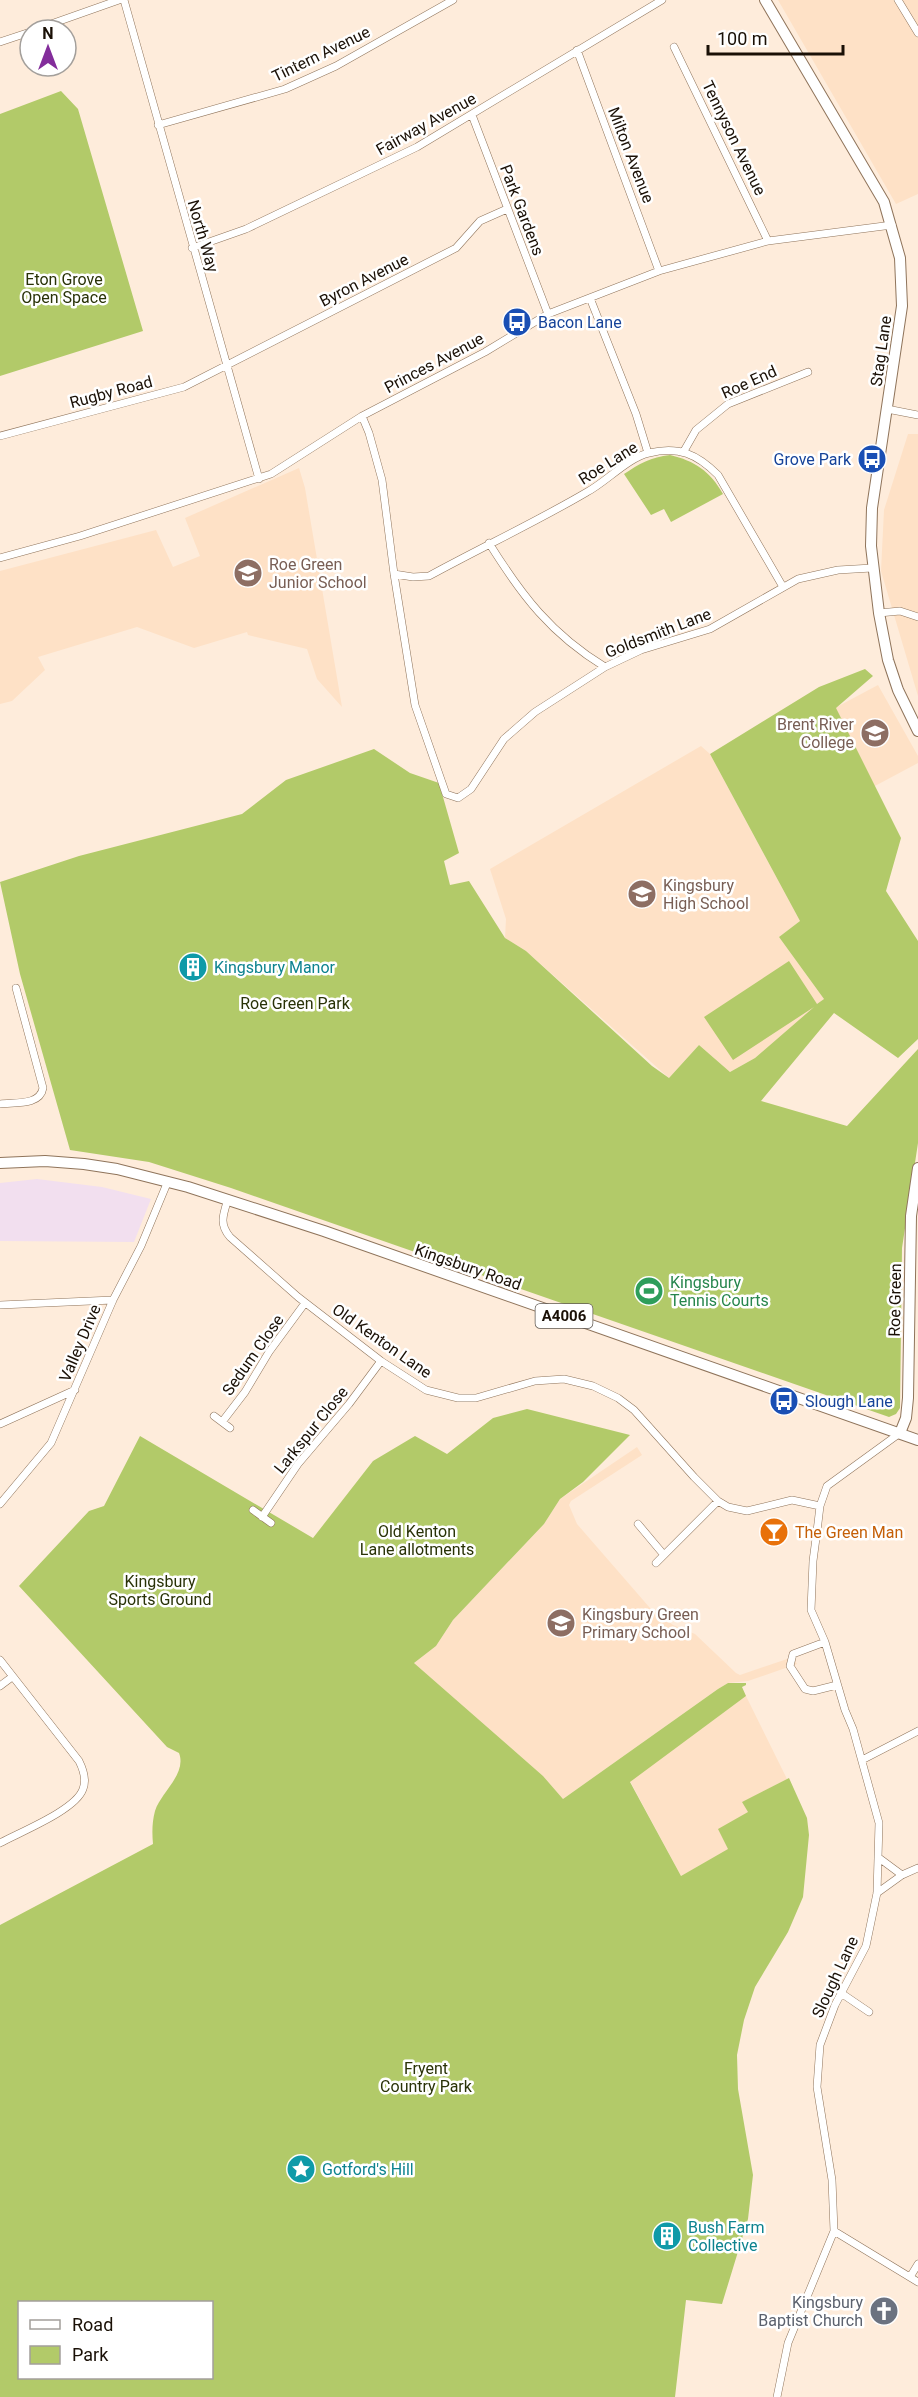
<svg xmlns="http://www.w3.org/2000/svg" width="918" height="2397" font-family="Roboto,sans-serif">
  <style>
    .commercial { fill: #f2dfef }
    .built { fill: #fee1c6 }
    .green { fill: #b2ca69; fill-rule: evenodd }
    .lines { fill: none; stroke-linecap: round; stroke-linejoin: round }
    .street-casing { stroke: #8f745b; stroke-width: 8 }
    .secondary-casing { stroke: #8f745b; stroke-width: 12 }
    .primary-casing { stroke: #8f745b; stroke-width: 12 }
    .street { stroke: #fff; stroke-width: 7 }
    .secondary { stroke: #fff; stroke-width: 10 }
    .primary { stroke: #fff; stroke-width: 10 }
    .labels { text-anchor: middle; dominant-baseline: central; stroke-width: 5; stroke-linejoin: round; paint-order: stroke }
    .shield { fill: #fff; stroke: #5f5851; stroke-width: 1.5 }
    .shield-label { font-size: 15px; font-weight: bold; fill: #1a1006 }
    .street-label { font-size: 16px; fill: #1a1006; stroke: #fff }
    .park-label { font-size: 16px; fill: #293207; stroke: #fff }
    .transit-label { font-size: 16px; fill: #164399; stroke: #fff; text-anchor: start }
    .education-label { font-size: 16px; fill: #785e54; stroke: #fff; text-anchor: start }
    .culture-label { font-size: 16px; fill: #0d838f; stroke: #fff; text-anchor: start }
    .leisure-label { font-size: 16px; fill: #27864d; stroke: #fff; text-anchor: start }
    .food-label { font-size: 16px; fill: #c56008; stroke: #fff; text-anchor: start }
    .worship-label { font-size: 16px; fill: #5b616d; stroke: #fff; text-anchor: end }
  </style>
  <rect width="100%" height="100%" fill="#feecdb"/>
  <path class="commercial" d="M37 1179 102 1187 151 1199 134 1242 0 1241V1183Z"/>
  <path class="built" d="M778 0H918V194L896 204Z
    M908 434H918V696L881 571 884 510Z
    M299 468 305 488 342 707 317 679 307 649 248 635 247 632 194 648 137 627 38 657 45 670 12 701 0 704V571L156 530 173 567 200 556 185 518Z
    M878 685 918 756V763L873 787 833 709Z
    M701 746 710 754 800 921 779 937 824 999 755 1058 730 1072 699 1045 669 1078 526 951 505 938 506 919 490 869Z
    M637 1447 642 1455 571 1501 569 1505 577 1524 650 1608 673 1625 695 1634 736 1673 740 1675 793 1657 797 1664 748 1681 728 1683 718 1689 563 1799 543 1776 414 1663 436 1646 453 1620 544 1524 560 1499Z
    M746 1696 787 1779 743 1802 748 1812 729 1849 681 1876 630 1781Z"/>
  <path class="green" d="M61 91 78 109 143 331 0 376V114Z
    M670 455C695 461 710 471 723 494L671 522 664 509 651 515 624 474C639 464 651 457 670 455Z
    M865 669 873 676 836 708 901 838 886 891 918 941V1039L898 1058 834 1013 761 1101 847 1126 918 1049V1143L902 1248 900 1408 896 1414 889 1417 231 1188 149 1162 70 1150 20 974 0 882 79 856 242 814 286 780 374 749 410 773 439 783 459 853 444 861 450 885 469 881 505 938 526 951 652 1066 669 1078 699 1045 730 1072 755 1058 814 1007 733 1060 704 1017 789 961 817 1004 824 999 779 937 800 921 710 754 819 687Z
    M527 1409 630 1435 583 1482 560 1499 544 1524 453 1620 436 1646 414 1663 543 1776 563 1799 718 1689 728 1683H746V1685L742 1687 746 1696 630 1782 681 1876 728 1849 718 1829 748 1812 742 1802 789 1778 807 1818 809 1835 803 1897 788 1932 755 1987 744 2020 737 2055 738 2089 753 2175 748 2219 722 2304 686 2300 675 2397H0V1925L153 1844C152 1833 152 1822 155 1811 161 1792 187 1774 179 1753L167 1747 19 1586 89 1511 104 1506 140 1436 313 1538 373 1461 415 1436 447 1454 493 1418ZM20 2302H212V2378H20Z"/>
  <g class="lines">
    <g class="street-casing">
      <path id="street" d="M124 0 259 479
        M898 0 918 33
        M34 30 119 0
        M0 42 30 32
        M674 47 768 241
        M577 50 659 271
        M472 115 548 314
        M158 125 285 89 336 66 453 0
        M192 248 246 229 417 147 662 0
        M590 298 636 414 648 453
        M887 409 918 415
        M362 416 369 433 382 480 394 574 415 705 446 794 458 798 471 789 504 739 535 712 605 667 641 650 710 629 798 579 838 570 872 568
        M0 436 184 387 456 248 480 221 507 209
        M684 451 696 430 728 404 808 372
        M489 543C522 596 551 634 605 667
        M0 558 80 536 271 474 362 416 485 352 548 314 659 271 768 241 892 225
        M394 574 413 577 429 576C482 547 536 522 587 492 606 482 629 457 649 453 679 446 697 454 718 475L783 587
        M879 613 900 611 918 617
        M0 1104C14 1102 40 1106 43 1088L16 988
        M228 1199C223 1215 219 1224 230 1237L298 1297 381 1361 426 1390 458 1398H476L535 1381 564 1379 593 1386 618 1398 634 1410 694 1477 718 1501 728 1507 747 1511 792 1500 820 1506
        M0 1305 113 1300
        M214 1416 230 1428
        M222 1422 245 1392 269 1352 305 1303
        M0 1424 75 1390
        M0 1504 51 1443 113 1300 141 1246 168 1181
        M253 1510 271 1523
        M262 1517 298 1464 349 1404 381 1361
        M638 1524 664 1555
        M656 1563 718 1501
        M825 1642 793 1654 790 1666 805 1689 813 1691 837 1685
        M0 1660 79 1761C83 1769 87 1779 83 1789 76 1810 20 1832 0 1843
        M0 1686 12 1677
        M862 1760 918 1731
        M879 1858 902 1875
        M877 1893 902 1875 918 1868
        M841 1993 869 2012
        M834 2231 918 2282
        M910 2277 918 2264
        M777 2397 788 2343 834 2231 832 2180 817 2087 820 2045 835 2005 866 1946 877 1893 879 1823 853 1729 845 1710 825 1642 811 1610 813 1561 818 1523 820 1506 827 1486 900 1433"/>
    </g>
    <g class="secondary-casing">
      <path id="secondary" d="M765 0 884 202 900 258 902 306 872 508 871 546 879 613 888 660 898 690 918 731
        M900 1433 906 1418 908 1398 911 1216 918 1168"/>
    </g>
    <g class="primary-casing">
      <path id="primary" d="M0 1163 45 1161 84 1164 117 1169 188 1187 324 1231 918 1440"/>
    </g>
    <use href="#street" class="street"/>
    <use href="#secondary" class="secondary"/>
    <use href="#primary" class="primary"/>
  </g>
  <defs>
    <g id="bus-disc" transform="scale(1.5)"><circle r="9.5" fill="#1a4fb4" stroke="#fff"/><path d="M-5-6H5V4H4V6H2V4H-2V6H-4V4H-5ZM-3.5-4V0h7V-4ZM-3.5 1.2v1.5H-2V1.2ZM2 1.2v1.5H3.5V1.2Z" fill="#fff"/></g>
    <g id="school-disc" transform="scale(1.5)"><circle r="9.5" fill="#8d6e63" stroke="#fff"/><path d="M0-5L7-2L0 1L-7-2ZM-4 1L0 2.5L4 1V4Q0 6-4 4Z" fill="#fff"/></g>
    <g id="building-disc" transform="scale(1.5)"><circle r="9.5" fill="#0f9aa8" stroke="#fff"/><path d="M-4-6H4V6H1V3H-1V6H-4ZM-2.5-4.3h1.7v1.8h-1.7ZM.8-4.3h1.7v1.8H.8ZM-2.5-1h1.7V.8h-1.7ZM.8-1h1.7V.8H.8Z" fill="#fff"/></g>
    <g id="stadium-disc" transform="scale(1.5)"><circle r="9.5" fill="#2e9e5b" stroke="#fff"/><path d="M0-5a6.5 5 0 1 0 0 10a6.5 5 0 1 0 0-10ZM-3.5-1.8h7v3.6h-7Z" fill="#fff"/></g>
    <g id="bar-disc" transform="scale(1.5)"><circle r="9.5" fill="#e8710a" stroke="#fff"/><path d="M-6-5H6L.8 .8V4.5H3.5V6h-7V4.5H-.8V.8Z" fill="#fff"/></g>
    <g id="sight-disc" transform="scale(1.5)"><circle r="9.5" fill="#0f9aa8" stroke="#fff"/><path d="M0-6L1.8-2.2L6-1.7L2.9 1.2L3.7 5.4L0 3.3L-3.7 5.4L-2.9 1.2L-6-1.7L-1.8-2.2Z" fill="#fff"/></g>
    <g id="church-disc" transform="scale(1.5)"><circle r="9.5" fill="#6b7280" stroke="#fff"/><path d="M-1.2-6h2.4v3.5h3.3v2.4h-3.3V6h-2.4V-.1h-3.3v-2.4h3.3Z" fill="#fff"/></g>
  </defs>
  <g fill-rule="evenodd">
    <use href="#bus-disc" x="517" y="322"/>
    <use href="#bus-disc" x="872" y="459"/>
    <use href="#school-disc" x="248" y="573"/>
    <use href="#school-disc" x="875" y="733"/>
    <use href="#school-disc" x="642" y="894"/>
    <use href="#building-disc" x="193" y="967"/>
    <use href="#stadium-disc" x="649" y="1291"/>
    <use href="#bus-disc" x="784" y="1401"/>
    <use href="#bar-disc" x="774" y="1532"/>
    <use href="#school-disc" x="561" y="1623"/>
    <use href="#sight-disc" x="301" y="2169"/>
    <use href="#building-disc" x="667" y="2236"/>
    <use href="#church-disc" x="884" y="2311"/>
  </g>
  <g class="labels">
    <rect class="shield" x="535.5" y="1304" width="57" height="24" rx="4.5"/>
    <g class="shield-label">
      <text x="564" y="1316">A4006</text>
    </g>
    <g class="street-label">
      <text transform="translate(321 54) rotate(-26)">Tintern Avenue</text>
      <text transform="translate(426 124) rotate(-29)">Fairway Avenue</text>
      <text transform="translate(734 138) rotate(64)">Tennyson Avenue</text>
      <text transform="translate(631 155) rotate(69)">Milton Avenue</text>
      <text transform="translate(522 210) rotate(69)">Park Gardens</text>
      <text transform="translate(203 236) rotate(74)">North Way</text>
      <text transform="translate(364 280) rotate(-27)">Byron Avenue</text>
      <text transform="translate(881 351) rotate(-82)">Stag Lane</text>
      <text transform="translate(434 363) rotate(-28)">Princes Avenue</text>
      <text transform="translate(749 382) rotate(-24)">Roe End</text>
      <text transform="translate(111 392) rotate(-15)">Rugby Road</text>
      <text transform="translate(608 463) rotate(-32)">Roe Lane</text>
      <text transform="translate(658 633) rotate(-21)">Goldsmith Lane</text>
      <text transform="translate(468 1267) rotate(19)">Kingsbury Road</text>
      <text transform="translate(895 1300) rotate(-89)">Roe Green</text>
      <text transform="translate(382 1341) rotate(35)">Old Kenton Lane</text>
      <text transform="translate(80 1343) rotate(-67)">Valley Drive</text>
      <text transform="translate(253 1355) rotate(-55)">Sedum Close</text>
      <text transform="translate(311 1430) rotate(-51)">Larkspur Close</text>
      <text transform="translate(835 1977) rotate(-65)">Slough Lane</text>
    </g>
    <g class="park-label">
      <text x="64" y="279">Eton Grove<tspan x="64" dy="18">Open Space</tspan></text>
      <text x="295" y="1003">Roe Green Park</text>
      <text x="417" y="1531">Old Kenton<tspan x="417" dy="18">Lane allotments</tspan></text>
      <text x="160" y="1581">Kingsbury<tspan x="160" dy="18">Sports Ground</tspan></text>
      <text x="426" y="2068">Fryent<tspan x="426" dy="18">Country Park</tspan></text>
    </g>
    <g class="transit-label">
      <text x="538" y="322">Bacon Lane</text>
      <text x="851" y="459" text-anchor="end">Grove Park</text>
      <text x="805" y="1401">Slough Lane</text>
    </g>
    <g class="education-label">
      <text x="269" y="564">Roe Green<tspan x="269" dy="18">Junior School</tspan></text>
      <text x="854" y="724" text-anchor="end">Brent River<tspan x="854" dy="18">College</tspan></text>
      <text x="663" y="885">Kingsbury<tspan x="663" dy="18">High School</tspan></text>
      <text x="582" y="1614">Kingsbury Green<tspan x="582" dy="18">Primary School</tspan></text>
    </g>
    <g class="culture-label">
      <text x="214" y="967">Kingsbury Manor</text>
      <text x="322" y="2169">Gotford's Hill</text>
      <text x="688" y="2227">Bush Farm<tspan x="688" dy="18">Collective</tspan></text>
    </g>
    <g class="leisure-label">
      <text x="670" y="1282">Kingsbury<tspan x="670" dy="18">Tennis Courts</tspan></text>
    </g>
    <g class="food-label">
      <text x="795" y="1532">The Green Man</text>
    </g>
    <g class="worship-label">
      <text x="863" y="2302">Kingsbury<tspan x="863" dy="18">Baptist Church</tspan></text>
    </g>
  </g>
  <rect x="18" y="2301" width="195" height="78" fill="#ffffff" stroke="#a39f9b" stroke-width="1.5"/>
  <rect x="30" y="2320" width="30" height="9" fill="#ffffff" stroke="#a39f9b" stroke-width="1.5"/>
  <text x="72" y="2331" font-size="18" fill="#1a1006">Road</text>
  <rect x="30" y="2346" width="30" height="18" fill="#b2ca69" stroke="#a39f9b" stroke-width="1.5"/>
  <text x="72" y="2361" font-size="18" fill="#1a1006">Park</text>
  <g transform="translate(48 48)"><circle r="28" fill="#ffffff" stroke="#a39f9b" stroke-width="1.5"/>
  <path d="M0-4.5L10 22L0 15L-10 22Z" fill="#832d9b"/>
  <text y="-9" font-size="16" font-weight="bold" text-anchor="middle" fill="#1a1006">N</text>
  </g>
  <path d="M708 45v9h135v-9" fill="none" stroke="#1a1006" stroke-width="3"/>
  <text x="717" y="45" font-size="18" fill="#1a1006" stroke="#ffffff" stroke-width="4.5" paint-order="stroke">100 m</text>
</svg>
